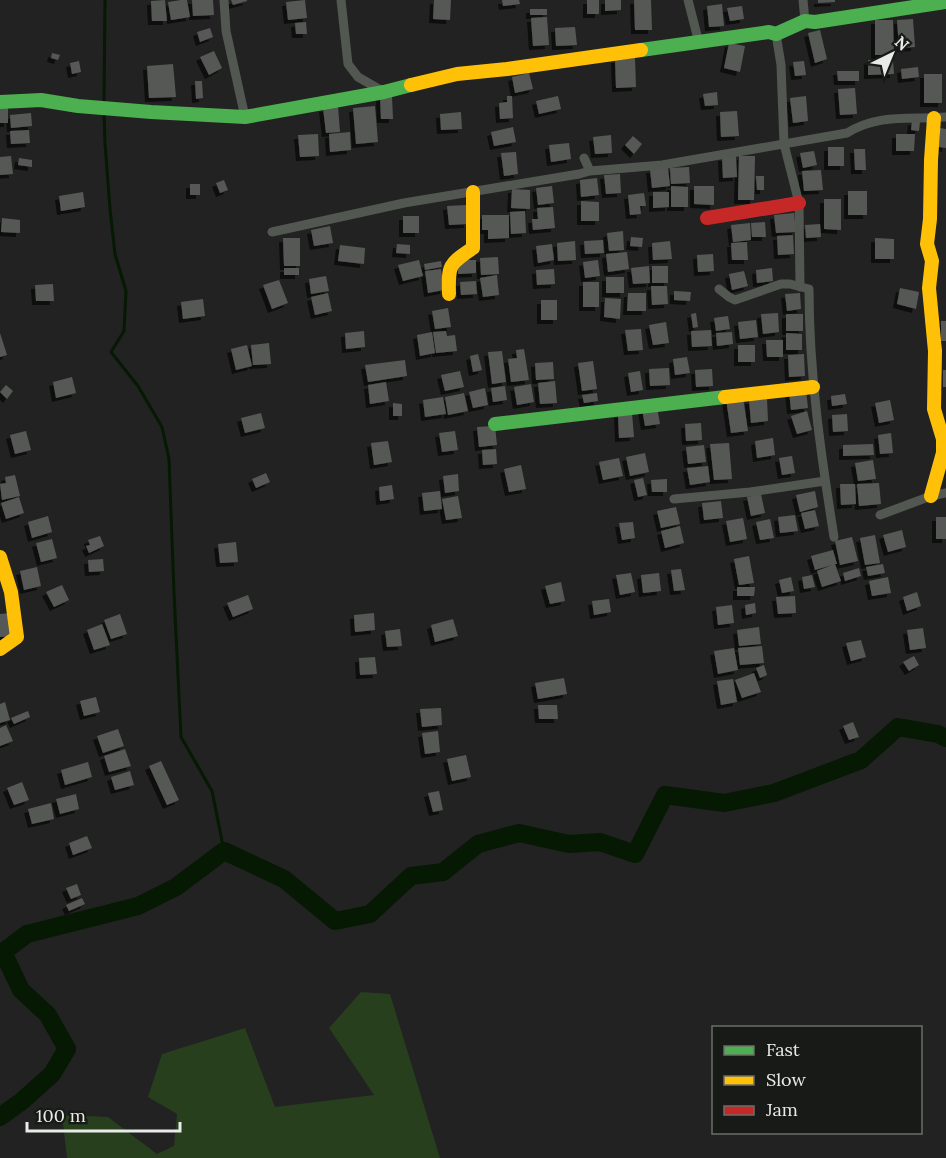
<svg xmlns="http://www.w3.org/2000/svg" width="946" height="1158" font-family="Lora,serif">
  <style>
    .green { fill: #273f1c }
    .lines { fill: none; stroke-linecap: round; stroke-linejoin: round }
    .stream { stroke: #051903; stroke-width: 3 }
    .river { stroke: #051903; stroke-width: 18 }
    .building { fill: #575856; filter: url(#shadow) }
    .street { stroke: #525751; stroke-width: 9 }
    .fast { stroke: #4caf50; stroke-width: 14 }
    .slow { stroke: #ffc107; stroke-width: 14 }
    .jam { stroke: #c62828; stroke-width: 14 }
  </style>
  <defs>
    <filter id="shadow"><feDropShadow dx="-4" dy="4" stdDeviation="0" flood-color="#0009"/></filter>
  </defs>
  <rect width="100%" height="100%" fill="#212221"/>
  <path class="green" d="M361 992 390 994 440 1158H67L62 1115 108 1117 157 1154 174 1146 177 1114 148 1097 162 1054 245 1028 275 1107 374 1095 329 1028Z"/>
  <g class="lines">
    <path class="stream" d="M104 103 105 0
      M104 113 105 143 110 209 115 254 126 291 124 331 111 352 138 386 162 427 169 459 174 593 181 737 212 791 224 851"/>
    <path class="river" d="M0 1117 22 1101 52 1074 67 1049 48 1015 21 990 3 952 27 934 138 906 176 887 224 851 284 879 335 921 370 914 411 876 443 872 478 844 519 833 569 844 600 842 635 854 665 795 724 803 774 793 861 760 898 727 938 734 946 738"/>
  </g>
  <path class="building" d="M165 0 167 21H152L151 1Z
    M181 0H187L190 17 171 20 168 2Z
    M192 0H213L214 15 193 16Z
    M231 0H247V1L233 5Z
    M305 0 307 18 288 20 286 2Z
    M434 0H451L450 20 433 19Z
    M502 0H519L520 4 503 6Z
    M587 0H599V14H587Z
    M605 0H621V10L605 11Z
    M634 0H651L652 30H635Z
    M818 0H835V2L818 3Z
    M722 4 724 26 709 27 707 6Z
    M742 6 744 19 730 21 727 8Z
    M530 9H547V15H530Z
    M547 17 549 45 533 46 531 18Z
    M913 19 915 47 899 48 897 20Z
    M875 20H893L894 55H875Z
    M306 22 307 34H296L295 23Z
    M575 27 577 45 556 46 555 28Z
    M210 28 213 37 200 42 197 32Z
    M820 30 827 59 815 63 808 33Z
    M729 43 745 46 740 72 724 68Z
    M214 51 222 68 209 75 200 57Z
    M52 53 60 55 58 60 51 58Z
    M635 58 636 87 616 88 615 59Z
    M868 60H893L894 74 868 75Z
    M79 61 81 72 72 74 70 63Z
    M804 61 806 75 795 76 793 62Z
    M173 64 176 97 149 98 147 66Z
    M918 67 919 77 902 79 901 69Z
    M837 71H859V81H838Z
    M529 73 533 89 515 93 512 77Z
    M924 74H942V103H924Z
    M195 81H202L203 98 196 99Z
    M855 88 857 114 840 115 838 89Z
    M717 92 718 105 705 106 703 94Z
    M392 96 393 119H381L380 97Z
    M507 96H512L513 118 500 119 499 103 507 102Z
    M558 96 561 109 539 114 536 101Z
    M806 96 808 121 793 123 790 98Z
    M338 106 340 132 326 133 323 108Z
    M375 106 378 142 356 144 353 108Z
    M0 107H8V123H0Z
    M737 111 739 136 721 137 720 112Z
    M461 112 462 129 441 130 440 114Z
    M31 113 32 126 11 128 10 115Z
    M912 121 920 122 919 131 911 130Z
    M513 127 516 142 494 146 491 132Z
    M940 128 946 129V148L939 147Z
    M29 130 30 143 11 144 10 131Z
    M350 132 351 150 330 152 329 134Z
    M318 134 319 156 300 157 298 135Z
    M896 134H915L914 151H896Z
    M611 135 612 153 595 154 593 137Z
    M633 136 642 144 634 154 625 145Z
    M569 143 571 159 551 162 549 145Z
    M828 147H844V166H828Z
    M854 149H865L866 170H855Z
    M814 151 817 165 803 168 800 153Z
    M516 152 518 174 504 176 501 153Z
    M11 156 13 174 0 175V157Z
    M739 156H755L754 200H738Z
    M722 157H736L737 177 723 178Z
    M19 158 32 160V167L18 165Z
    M689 167 690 183 671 184 670 168Z
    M668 168 670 186 652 188 650 169Z
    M821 170 823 190 804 191 802 171Z
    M620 174 621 193 606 194 604 175Z
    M756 176H764V190H757Z
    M597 178 599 195 581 197 580 180Z
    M224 180 228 190 220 193 216 183Z
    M190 184H200V195H190Z
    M552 186 554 203 538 205 536 188Z
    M671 186 688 187V207H671Z
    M694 186H714V205L694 204Z
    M512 189 530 190V209L511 208Z
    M848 191H867V215H848Z
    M83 192 85 207 61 211 59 196Z
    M653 192H669V207L653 208Z
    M644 193 646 206H640L641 214 630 215 628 195Z
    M824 199H841V230L824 229Z
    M581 201 599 202V221H581Z
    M466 205 468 224 449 225 447 206Z
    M553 207 555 228 533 230 532 219H538L537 208Z
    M525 211 526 233 511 234 510 212Z
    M794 213 796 232 776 233 774 215Z
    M482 215H509V238L488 239V230H482Z
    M403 216H419V233H403Z
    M2 218 20 220V233L1 232Z
    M765 222 766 237H752L751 223Z
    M750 223 751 240 733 242 731 225Z
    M820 224 821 237 806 238 805 225Z
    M330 226 333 243 314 246 311 230Z
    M623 231 624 250 609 251 607 233Z
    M793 235 794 254 778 255 777 236Z
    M631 237 643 238 642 247 630 246Z
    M283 238H300V266H284Z
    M875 238 894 239V259H875Z
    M603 240 604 253 585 254 584 241Z
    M575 241 576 260 558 261 557 243Z
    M670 241 672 259 653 260 652 243Z
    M747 242 748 260H732L731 243Z
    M397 244 410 245V254L396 253Z
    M552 244 554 260 538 263 536 246Z
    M340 245 365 248 364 264 338 261Z
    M627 252 629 269 608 272 606 254Z
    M713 254 714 271 698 272 697 255Z
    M498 257 499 274 481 275 480 258Z
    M419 260 423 276 403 281 398 265Z
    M458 260H476V273L458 274Z
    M598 260 600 276 585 278 583 262Z
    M441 261 442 267 425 270 424 264Z
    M649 266 650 283 633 284 631 268Z
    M652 266H668V283H652Z
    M284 268H299V275H284Z
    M772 268 773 281 757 283 756 270Z
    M441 269 444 290 428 293 425 271Z
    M554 269 555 284 537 285 536 270Z
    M744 271 748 286 732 290 729 274Z
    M497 275 499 295 483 297 480 278Z
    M326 276 329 291 311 294 309 279Z
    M606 277H624V293H606Z
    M279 280 288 303 272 309 263 285Z
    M476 281 477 294 461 295 460 282Z
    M583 282H599V307H583Z
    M53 284 54 301H36L35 285Z
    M651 286H667L668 304 652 305Z
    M900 288 919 292 916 309 897 304Z
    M674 291 691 292 690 301 674 300Z
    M328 293 332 311 315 315 311 297Z
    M628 293H646V311H627Z
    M800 293 801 309 787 311 785 294Z
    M605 298 621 299 620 319 604 317Z
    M203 299 205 316 183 319 181 302Z
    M541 300H557V320H541Z
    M448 308 451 327 435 329 432 311Z
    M696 313 698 327 693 328 691 314Z
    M778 313 779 332 763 334 761 314Z
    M786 314H803V331H786Z
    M728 316 730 329 716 331 714 318Z
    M756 320 758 337 740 339 738 322Z
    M941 321H946V341H941Z
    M666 322 669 343 653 345 649 325Z
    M641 329 643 350 628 351 625 330Z
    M711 330 712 346 692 347 691 331Z
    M364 331 365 347 346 349 345 333Z
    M446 331 447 336 455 335 457 351 436 353 433 332Z
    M432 332 435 353 420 356 417 335Z
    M732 332 733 344 717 346 716 333Z
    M0 333 7 355 0 357Z
    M786 333 802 334V350H786Z
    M766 340H783V357H767Z
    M269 343 271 364 253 365 251 345Z
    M247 345 252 366 236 370 231 349Z
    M738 345H755V362H738Z
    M524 349 529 380 511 382 508 359 517 358 516 350Z
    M502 351 506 382 492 384 488 352Z
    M478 354 482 370 473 372 470 356Z
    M804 354 805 376 789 377 788 355Z
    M687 357 690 373 675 375 673 359Z
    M405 360 407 376 368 382 365 365Z
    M593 361 597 389 582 391 578 363Z
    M553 362 554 379 536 380 535 363Z
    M669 368 670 385 650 386 649 369Z
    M712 369 713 386 696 387 695 370Z
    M943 370H946V387H943Z
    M460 371 464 387 445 391 441 375Z
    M640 371 643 390 631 392 628 373Z
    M72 377 76 393 56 398 53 382Z
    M555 381 557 403 540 404 538 383Z
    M386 382 389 401 370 404 368 385Z
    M531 384 534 402 517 405 514 387Z
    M6 385 13 391 7 399 0 392Z
    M505 386 507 400 493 402 491 388Z
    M485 388 488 405 473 408 469 392Z
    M806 390 808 408 791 410 789 391Z
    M464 393 468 411 448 415 445 397Z
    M597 393 598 401 584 403 582 395Z
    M845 394 847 404 832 406 831 396Z
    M443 397 446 414 425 417 423 400Z
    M743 397 748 431 731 433 726 399Z
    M767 399 768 421 751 423 749 400Z
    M890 400 894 420 879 423 875 403Z
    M393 403 402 404V416H393Z
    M657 407 660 424 645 426 642 409Z
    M807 411 812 430 797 434 791 416Z
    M261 413 265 428 245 433 241 418Z
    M632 413 634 437 619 438 618 414Z
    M847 414 848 431 833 432 832 415Z
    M701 423 702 440 686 441 685 424Z
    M495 426 497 445 479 447 477 427Z
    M26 431 31 450 15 454 10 435Z
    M455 431 458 450 442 452 439 433Z
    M891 433 893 453 880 454 878 435Z
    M773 438 775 455 757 458 755 441Z
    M388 441 392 462 374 465 371 443Z
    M729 443 732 479 714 480 710 444Z
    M873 444 874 455 843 456V445Z
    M704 445 706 462 688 464 686 447Z
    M496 449 497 464 483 465 482 450Z
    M645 453 649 472 630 476 626 457Z
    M792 456 795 473 782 475 779 458Z
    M619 458 623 476 603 480 599 462Z
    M873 460 876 479 858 481 855 463Z
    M521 465 526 489 509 492 504 469Z
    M708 466 710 482 690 485 687 468Z
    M266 473 270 482 256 488 252 479Z
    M458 474 459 491 445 493 443 476Z
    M15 475 20 496 2 500 0 484 6 483 5 477Z
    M643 478 647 495 638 497 634 480Z
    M667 479V492H652L651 480Z
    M879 483 881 504 859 506 857 484Z
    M840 484H855L856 504 841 505Z
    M392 485 394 499 380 501 379 487Z
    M440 491 442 509 424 511 422 493Z
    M815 491 818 507 800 512 796 495Z
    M761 494 765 513 751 516 747 497Z
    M458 496 462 518 446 520 442 499Z
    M19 497 24 513 6 519 1 503Z
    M721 501 723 518 704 520 702 503Z
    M676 507 680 524 661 528 657 511Z
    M815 510 819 526 805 529 801 513Z
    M795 515 798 531 780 533 778 517Z
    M48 516 52 532 32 538 28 522Z
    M936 517H946V539H936Z
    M743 518 747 539 730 542 726 521Z
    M770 519 774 538 760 540 756 522Z
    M633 522 635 538 622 540 619 523Z
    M680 526 684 543 665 548 661 531Z
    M902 530 906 547 888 552 883 535Z
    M875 535 880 563 865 565 860 538Z
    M100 536 104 546 89 553 86 546 90 545 88 540Z
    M852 537 858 561 840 565 835 541Z
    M52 539 57 558 41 562 36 543Z
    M236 542 238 562 220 563 218 544Z
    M833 550 837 564H835L841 581 822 587 817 571 832 565 815 570 811 556Z
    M749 556 754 583 739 585 734 559Z
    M103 559 104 571 89 572 88 560Z
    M883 564 885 573 868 576 866 567Z
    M37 567 41 586 24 590 20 571Z
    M859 568 861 576 845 581 843 573Z
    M681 569 685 590 674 591 671 570Z
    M631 573 635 592 620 595 616 575Z
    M659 573 661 591 643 593 641 575Z
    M812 575 815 587 804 589 802 577Z
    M791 577 794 591 782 593 779 580Z
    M888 577 891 593 872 596 869 581Z
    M561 582 565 601 550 604 545 586Z
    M62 585 69 600 54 607 46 592Z
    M737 587H755L754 596H737Z
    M917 592 921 606 907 611 903 597Z
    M248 595 253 609 233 617 227 603Z
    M795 596 796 613 778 614 776 597Z
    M609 599 611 612 594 615 592 601Z
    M755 603 756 613 746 615 745 605Z
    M732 605 734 623 718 625 716 607Z
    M11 613 13 636 0 637V614Z
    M374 613 375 630 355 632 354 615Z
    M120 614 127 634 111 639 104 620Z
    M453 619 458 636 435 642 431 625Z
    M102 624 110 645 94 650 87 630Z
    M759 627 761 644 739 646 737 630Z
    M923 628 926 648 910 650 907 630Z
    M400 629 402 646 387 647 385 631Z
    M861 640 866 657 851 661 846 643Z
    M762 646 764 663 740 665 738 648Z
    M734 648 738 670 718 674 714 651Z
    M914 656 919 665 909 671 903 662Z
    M375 657 377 674 360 675 359 658Z
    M764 665 767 675 760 678 756 668Z
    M754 673 761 692 742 698 735 680Z
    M564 678 567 694 538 699 535 683Z
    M733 679 737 702 721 705 717 681Z
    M96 697 100 712 84 716 80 701Z
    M5 702 10 720 0 723V704Z
    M538 705H557L558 719H539Z
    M441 708 442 725 422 727 420 709Z
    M28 711 30 717 14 724 11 718Z
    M853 722 859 737 849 740 843 726Z
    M6 725 13 741 0 746V728Z
    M118 729 124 746 103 753 97 736Z
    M438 731 440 752 425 754 422 733Z
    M125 749 131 766 109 772 104 756Z
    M466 755 471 777 452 781 447 759Z
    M161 761 179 800 167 805 149 766Z
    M88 762 92 777 65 785 61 770Z
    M130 771 134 785 115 790 111 777Z
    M22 782 29 800 14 805 7 788Z
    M439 791 443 810 433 812 428 793Z
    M76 794 79 809 60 814 56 799Z
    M51 803 54 819 32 824 28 809Z
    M87 836 92 848 73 855 69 843Z
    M77 884 81 895 71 899 66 888Z
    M82 898 85 904 69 911 66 905Z"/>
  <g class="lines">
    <path class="street" d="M224 0 226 31 245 117
      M341 0 348 64 358 77 384 92
      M688 0 699 43
      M803 0 805 21
      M776 34 781 65 784 144 799 203 800 287
      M584 158 590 171
      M272 232 404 203 579 174 590 171 662 165 847 133C879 113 911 120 946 117
      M719 289 729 297 735 300 781 284H790L809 289C809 373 821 455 834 537
      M674 499 750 492 825 481
      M880 515 931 496 946 493"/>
    <path class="fast" d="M641 50 769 32 776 34 805 21 815 22 946 2
      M0 102 41 100 78 106 151 112 245 117 384 92 411 85
      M495 424 725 397"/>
    <path class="slow" d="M411 85 457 74 507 69 641 50
      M449 294C448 265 449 264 473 248V192
      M725 397 813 387
      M931 496 943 453V439L934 409 935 351 929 288 932 261 927 244 930 219 931 160 934 118
      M0 557 11 592 17 637 0 649"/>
    <path class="jam" d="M707 218 799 203"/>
  </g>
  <rect x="712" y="1026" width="210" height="108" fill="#171a16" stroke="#6b6e6a" stroke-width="1.5"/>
  <rect x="724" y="1046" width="30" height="9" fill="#4caf50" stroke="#6b6e6a" stroke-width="1.5"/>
  <text x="766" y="1056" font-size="18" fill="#e9ebe9">Fast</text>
  <rect x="724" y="1076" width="30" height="9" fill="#ffc107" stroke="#6b6e6a" stroke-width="1.5"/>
  <text x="766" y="1086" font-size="18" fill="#e9ebe9">Slow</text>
  <rect x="724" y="1106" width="30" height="9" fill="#c62828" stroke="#6b6e6a" stroke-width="1.5"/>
  <text x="766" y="1116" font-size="18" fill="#e9ebe9">Jam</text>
  <g transform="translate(892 54) rotate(43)" stroke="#171a16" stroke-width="4.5" paint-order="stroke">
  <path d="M0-4.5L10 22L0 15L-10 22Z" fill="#e9ebe9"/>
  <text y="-9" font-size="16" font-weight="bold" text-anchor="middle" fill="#e9ebe9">N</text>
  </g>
  <path d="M27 1122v9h153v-9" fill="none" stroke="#e9ebe9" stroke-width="3"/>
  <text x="36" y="1122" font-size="18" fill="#e9ebe9" stroke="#171a16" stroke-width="4.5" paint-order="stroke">100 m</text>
</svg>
